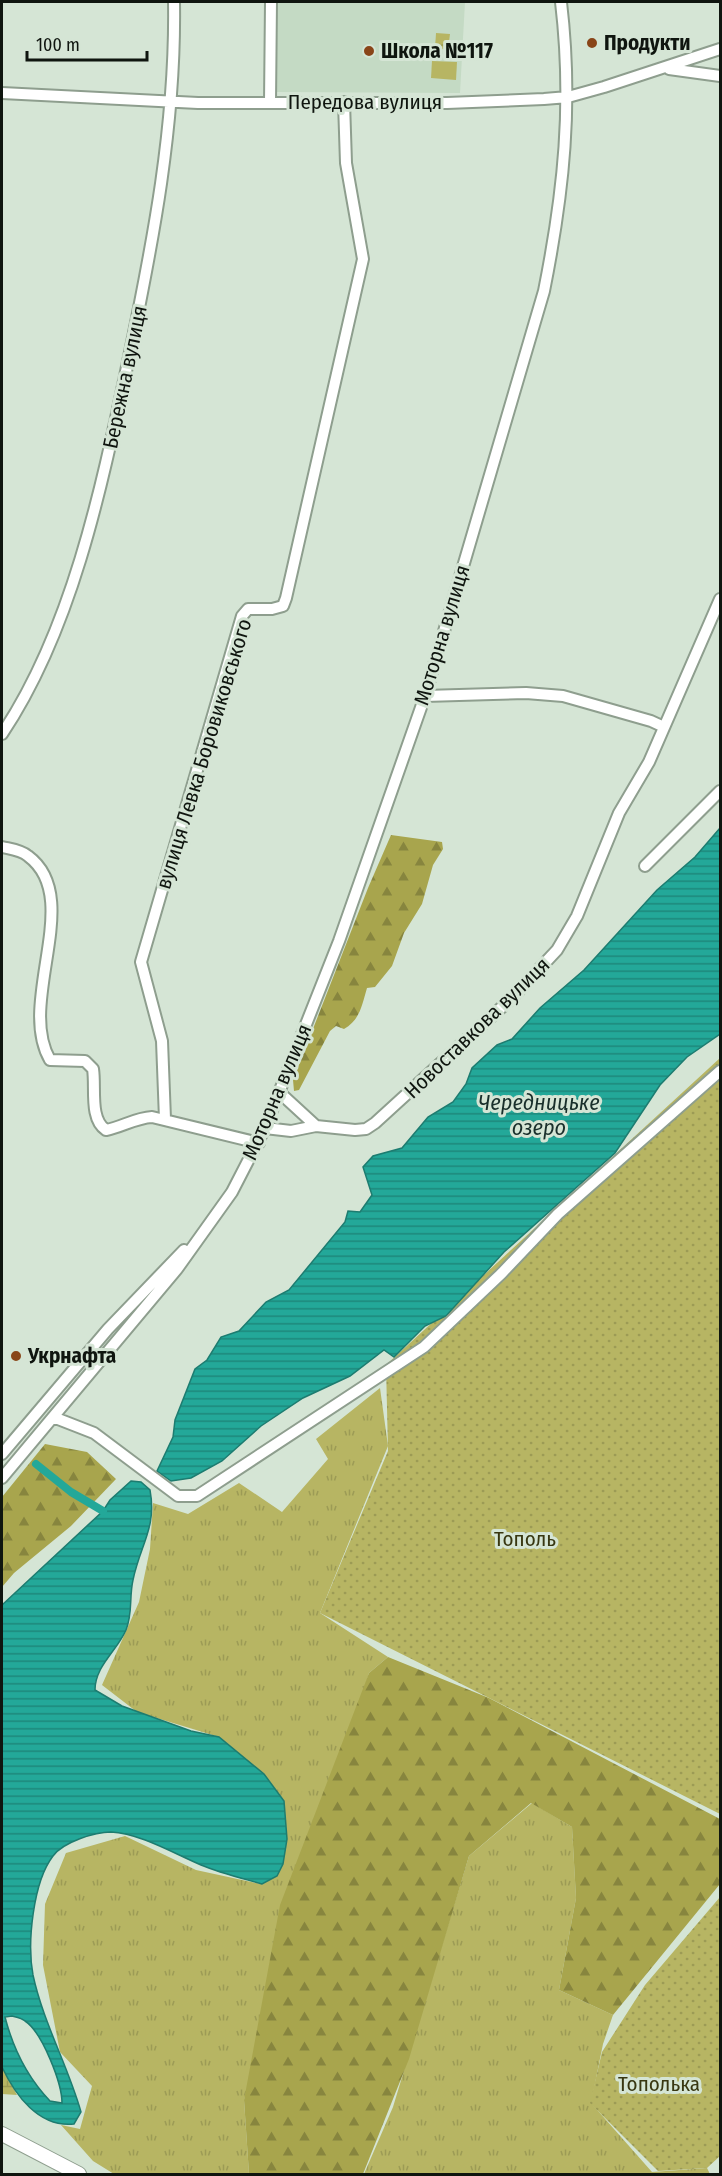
<svg xmlns="http://www.w3.org/2000/svg" width="722" height="2176" font-family="'Fira Sans Condensed',sans-serif">
  <style>
    .built { fill: #c4dac4 }
    .grass { fill: url(#grass-tufts) }
    .forest { fill: url(#forest-firs) }
    .wetland { fill: url(#wetland-marsh) }
    .park { fill: url(#park-crowns) }
    .garden { fill: url(#garden-dots) }
    .pitch { fill: #b7b563 }
    .water { fill: url(#water-rules); stroke: #1d7c70; stroke-width: 1.5; fill-rule: evenodd }
    .lines { fill: none; stroke-linecap: round; stroke-linejoin: round }
    .canal { stroke: #23a899; stroke-width: 8 }
    .minor-casing { stroke: #8e9e8e; stroke-width: 14 }
    .major-casing { stroke: #8e9e8e; stroke-width: 16 }
    .minor { stroke: #fff; stroke-width: 10 }
    .major { stroke: #fff; stroke-width: 14 }
    .poi-dot { fill: #894518; stroke: #d5e5d5; stroke-width: 2 }
    .labels { text-anchor: middle; dominant-baseline: central; stroke-width: 6; stroke-linejoin: round; paint-order: stroke }
    .poi-label { font-size: 21px; font-weight: bold; fill: #0f150f; stroke: #d5e5d5; text-anchor: start }
    .street-label { font-size: 21px; fill: #0f150f; stroke: #d5e5d5 }
    .park-label { font-size: 21px; fill: #383711; stroke: #d5e5d5 }
    .water-label { font-size: 22px; font-style: italic; fill: #192f2b; stroke: #d5e5d5 }
  </style>
  <defs>
    <pattern id="grass-tufts" width="24" height="20" patternUnits="userSpaceOnUse" patternTransform="scale(1.5)"><rect width="24" height="20" fill="#b7b563"/><path d="M3 7l-1-3M5 7V3M7 7l1-3M15 17l-1-3M17 17v-4M19 17l1-3" fill="none" stroke="#9c9b55"/></pattern>
    <pattern id="forest-firs" width="22" height="20" patternUnits="userSpaceOnUse" patternTransform="scale(1.5)"><rect width="22" height="20" fill="#a8a54d"/><path d="M5 1l3.5 6h-7zM16 11l3.5 6h-7z" fill="#87853e"/></pattern>
    <pattern id="wetland-marsh" width="20" height="14" patternUnits="userSpaceOnUse" patternTransform="scale(1.5)"><rect width="20" height="14" fill="#b7b563"/><path d="M1 5h8M5 5V1M11 12h8M15 12V8" fill="none" stroke="#9c9b55"/></pattern>
    <pattern id="park-crowns" width="20" height="18" patternUnits="userSpaceOnUse" patternTransform="scale(1.5)"><rect width="20" height="18" fill="#b7b563"/><path d="M2 6a3 3 0 1 1 6 0M12 15a3 3 0 1 1 6 0" fill="none" stroke="#9c9b55"/></pattern>
    <pattern id="garden-dots" width="8" height="8" patternUnits="userSpaceOnUse" patternTransform="scale(1.5)"><rect width="8" height="8" fill="#b7b563"/><path d="M2 2h.1M6 6h.1" fill="none" stroke="#9c9b55" stroke-width="1.8" stroke-linecap="round"/></pattern>
    <pattern id="water-rules" width="6" height="5" patternUnits="userSpaceOnUse" patternTransform="scale(1.5)"><rect width="6" height="5" fill="#23a899"/><path d="M0 2.5h6" fill="none" stroke="#1d887b"/></pattern>
  </defs>
  <rect width="100%" height="100%" fill="#d5e5d5"/>
  <path class="built" d="M276 2H465L460 93 276 92Z"/>
  <path class="grass" d="M380 1388 388 1446 320 1613 388 1657 369 1673 244 2100 249 2174H114L93 2161 61 2125 80 2129 92 2086 60 2052 43 1965 45 1904 66 1853 125 1836 196 1870 261 1884 277 1876 219 1737 137 1712 102 1685 139 1602 150 1549 153 1503 188 1514 239 1483 282 1512 328 1459 316 1439Z
    M532 1803 572 1827 576 1898 559 1990 613 2015 603 2044 591 2103 652 2172 707 2168 710 2174H364L393 2107 469 1856Z"/>
  <path class="forest" d="M391 835 442 842 443 849 433 865 422 904 404 933 392 966 375 987 367 988C362 1005 360 1020 344 1029L336 1026 330 1031 299 1090 294 1091 293 1080 368 888Z
    M45 1444 87 1452 116 1479 71 1526 14 1573 2 1587V1497Z
    M388 1657 489 1698 720 1819V1884L613 2015 559 1990 576 1898 572 1827 531 1803 469 1856 409 2059 363 2174H249L244 2100 280 1905 369 1673Z"/>
  <path class="wetland" d="M2 2067 17 2095 2 2094Z"/>
  <path class="park" d="M436 33 450 34 448 50 435 48Z"/>
  <path class="garden" d="M720 1058V1814L320 1613 388 1451 386 1365Z
    M720 1897V2156L707 2168 658 2171 590 2103 602 2052 645 1985Z"/>
  <path class="pitch" d="M432 61 457 62 456 80 431 78Z"/>
  <path class="water" d="M720 828V1034L687 1057 660 1085 615 1153 504 1252 446 1316 425 1326 394 1357 384 1350 350 1376 303 1398 261 1426 222 1461 191 1478 171 1481 157 1471 173 1437 175 1420 195 1369 207 1360 221 1337 239 1331 266 1302 289 1290 345 1222 348 1211 360 1212 372 1195 363 1167 373 1156 402 1148 428 1117 453 1102 466 1084 472 1068 497 1045 512 1039 540 1008 584 970 657 890 695 857Z
    M131 1481 141 1482 150 1490C157 1528 140 1545 133 1580 129 1597 133 1613 126 1630 117 1651 95 1666 95 1690L122 1706 191 1731 219 1737 264 1774 284 1801 287 1839 283 1864 277 1876 262 1884C241 1878 220 1873 201 1865 175 1854 139 1833 111 1832 95 1832 63 1842 53 1856 33 1882 27 1943 33 1975 43 2022 68 2066 81 2112L74 2124C39 2128 15 2095 2 2067V1605L103 1511 110 1500ZM12 2016C16 2017 22 2018 25 2021 42 2032 62 2083 62 2103L50 2101C28 2078 13 2048 5 2017Z"/>
  <g class="lines">
    <path class="canal" d="M36 1464 71 1492 103 1511"/>
    <g class="minor-casing">
      <path id="minor" d="M669 69 720 76
        M2 93 198 103H447L544 99 568 97 604 87 720 49
        M270 102 271 2
        M425 696 526 693 563 696 651 721 664 727
        M2 734C73 628 102 485 128 362 153 242 176 124 174 2
        M2 847C10 849 21 850 28 856 85 898 16 1002 50 1060L85 1061 93 1069C96 1087 89 1119 106 1130 122 1127 135 1118 152 1117L259 1143
        M645 866 720 791
        M279 1092 316 1126
        M165 1119 162 1041 141 962 242 616 248 609H272L283 606 286 598 363 259 346 163 344 102
        M265 1128 291 1131 316 1126 355 1130 366 1129 375 1123 513 997 557 950 577 916 619 813 649 762 720 599
        M53 1417 94 1433 178 1496H197L424 1347 502 1273 558 1214 720 1071
        M2 1454 108 1329 184 1250
        M2 1478 177 1269 232 1192 265 1128 339 941 425 696 544 291C564 191 573 103 561 2"/>
    </g>
    <g class="major-casing">
      <path id="major" d="M2 2134 79 2174"/>
    </g>
    <use href="#minor" class="minor"/>
    <use href="#major" class="major"/>
  </g>
  <g class="poi-dot">
    <circle cx="592" cy="43" r="6"/>
    <circle cx="369" cy="51" r="6"/>
    <circle cx="16" cy="1356" r="6"/>
  </g>
  <g class="labels">
    <g class="poi-label">
      <text x="604" y="43">Продукти</text>
      <text x="381" y="51">Школа №117</text>
      <text x="28" y="1356">Укрнафта</text>
    </g>
    <g class="street-label">
      <text x="365" y="102">Передова вулиця</text>
      <text transform="translate(125 377) rotate(-78)">Бережна вулиця</text>
      <text transform="translate(442 635) rotate(-73)">Моторна вулиця</text>
      <text transform="translate(204 754) rotate(-73)">вулиця Левка Боровиковського</text>
      <text transform="translate(477 1028) rotate(-44)">Новоставкова вулиця</text>
      <text transform="translate(277 1092) rotate(-67)">Моторна вулиця</text>
    </g>
    <g class="park-label">
      <text x="525" y="1539">Тополь</text>
      <text x="659" y="2084">Тополька</text>
    </g>
    <g class="water-label">
      <text x="539" y="1102">Чередницьке<tspan x="539" dy="25">озеро</tspan></text>
    </g>
  </g>
  <rect width="722" height="2176" fill="none" stroke="#0f150f" stroke-width="6"/>
  <path d="M27 51v9h120v-9" fill="none" stroke="#0f150f" stroke-width="3"/>
  <text x="36" y="51" font-size="18" fill="#0f150f" stroke="#d5e5d5" stroke-width="4.5" paint-order="stroke">100 m</text>
</svg>
